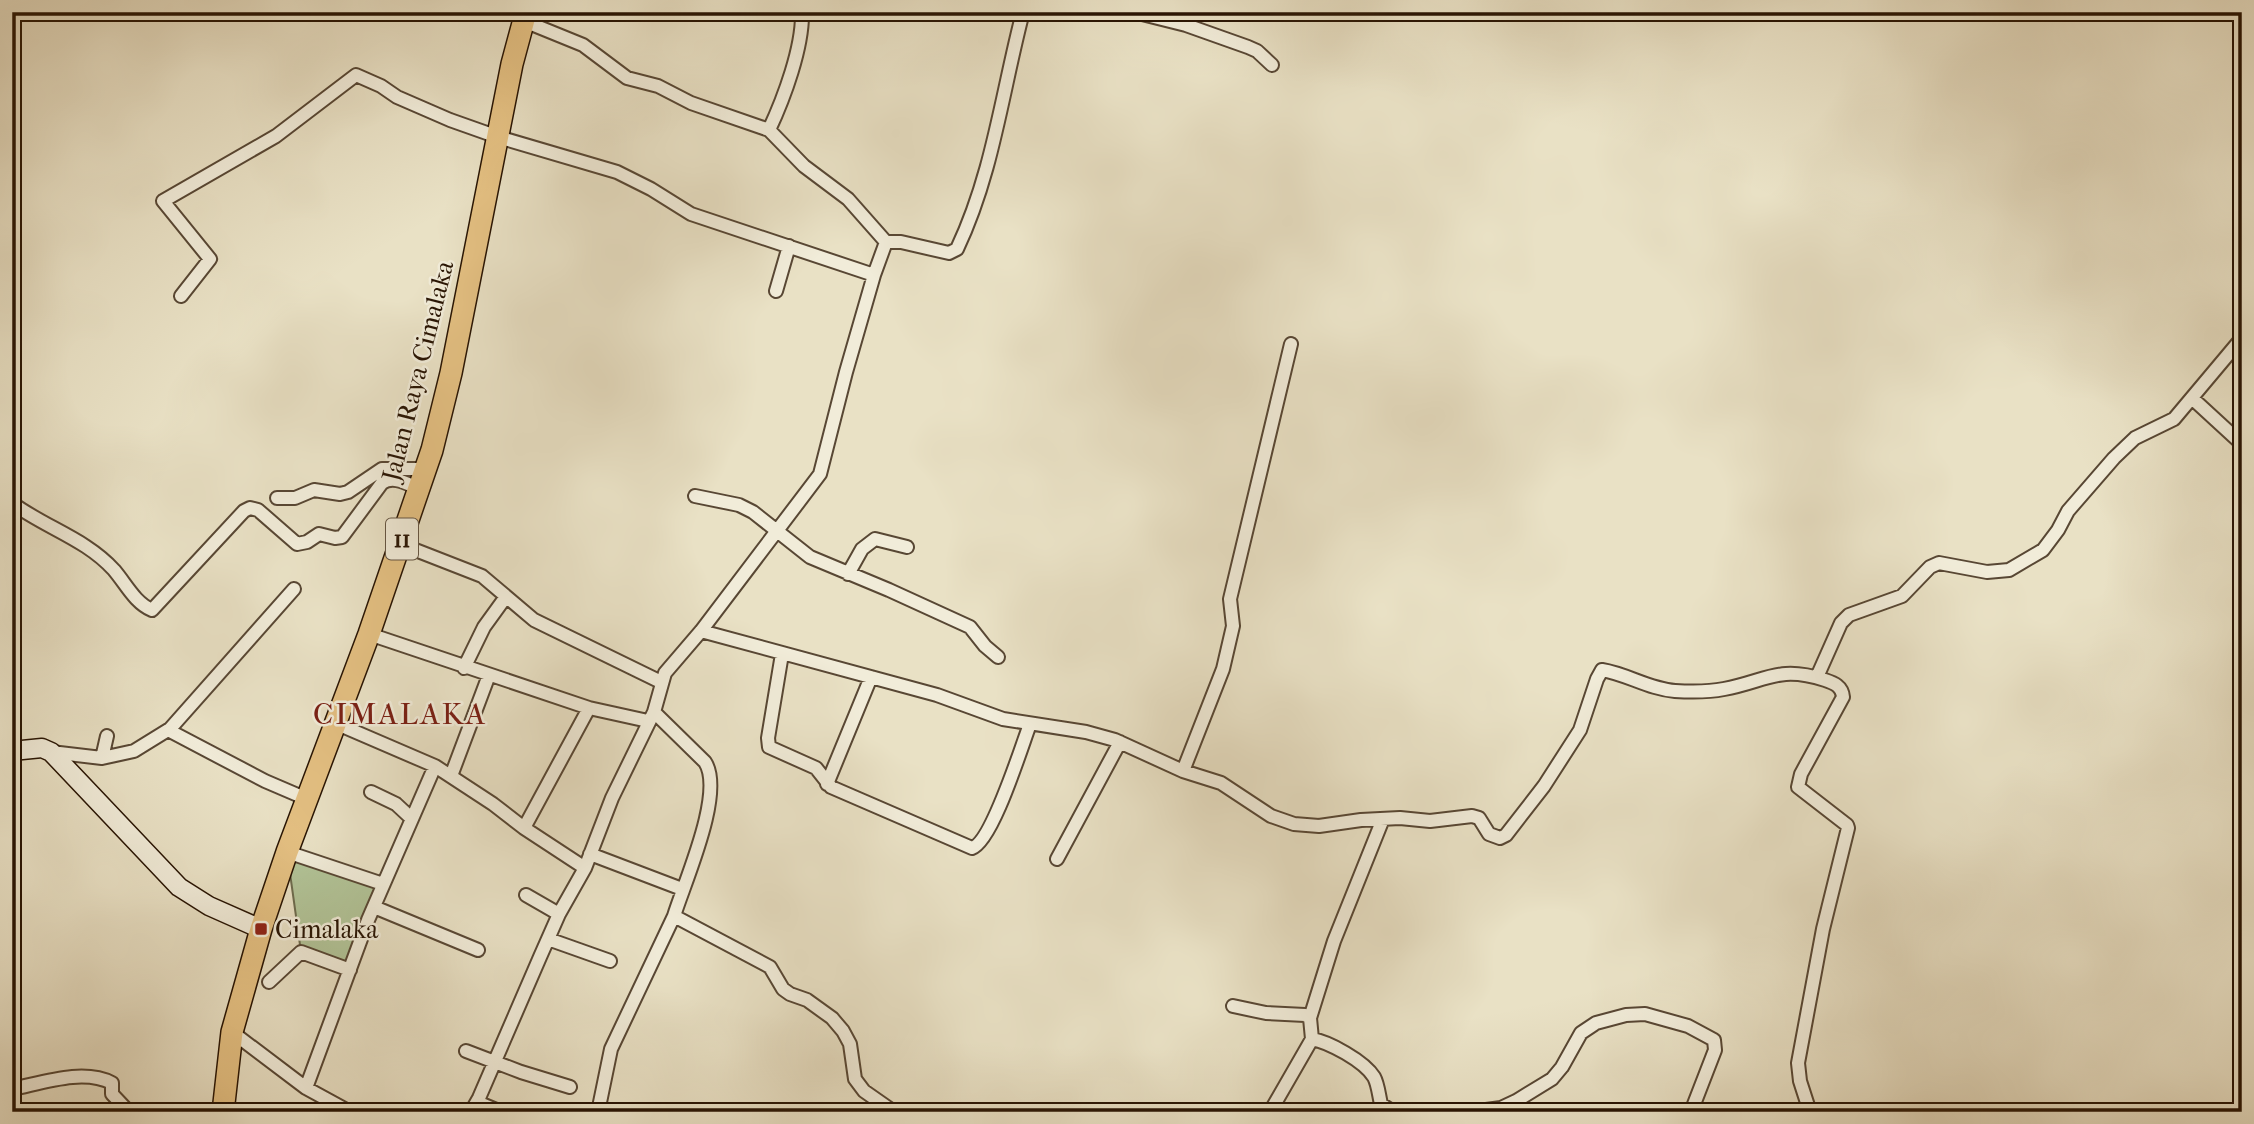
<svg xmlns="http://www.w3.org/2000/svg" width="2254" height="1124" font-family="'IM FELL French Canon',serif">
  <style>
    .green { fill: #b2c498; stroke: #6d6c4e; stroke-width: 2 }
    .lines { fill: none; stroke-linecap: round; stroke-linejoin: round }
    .street-casing { stroke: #584734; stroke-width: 16 }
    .secondary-casing { stroke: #281403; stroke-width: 21 }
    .highway-casing { stroke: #281403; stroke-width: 24 }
    .street { stroke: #f1ecd9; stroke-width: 12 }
    .secondary { stroke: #f1ecd9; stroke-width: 18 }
    .highway { stroke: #e4c082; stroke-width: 21 }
    .poi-dot { fill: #8f2418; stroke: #f1ecd9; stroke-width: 2.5 }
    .labels { text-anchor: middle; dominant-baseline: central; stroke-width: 5; stroke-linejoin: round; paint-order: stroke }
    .shield { fill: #f1ecd9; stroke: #645543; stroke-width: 2 }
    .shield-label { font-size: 24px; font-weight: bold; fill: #281403 }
    .street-label { font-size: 26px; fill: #281403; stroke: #f1ecd9 }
    .poi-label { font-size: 26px; fill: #281403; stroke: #f1ecd9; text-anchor: start }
    .quarter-label { font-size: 30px; letter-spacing: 2px; fill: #7a1f14; stroke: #f1ecd9 }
  </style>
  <rect width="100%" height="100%" fill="#e9e1c5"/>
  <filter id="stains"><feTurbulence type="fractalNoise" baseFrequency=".00286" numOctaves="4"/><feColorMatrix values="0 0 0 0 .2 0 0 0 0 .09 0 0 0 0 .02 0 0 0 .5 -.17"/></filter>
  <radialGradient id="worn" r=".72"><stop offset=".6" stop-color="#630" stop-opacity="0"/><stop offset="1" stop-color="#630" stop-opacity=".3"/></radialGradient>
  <path class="green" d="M287 852 383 884 350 970 301 952Z"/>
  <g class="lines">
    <g class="street-casing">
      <path id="street" d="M1134 12 1186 25 1248 47 1257 51 1272 65
        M524 21 583 45 627 78 658 86 691 103 769 130 804 166 848 199 886 242
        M769 130C784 98 803 47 802 12
        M886 242H901L949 253 957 249C993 173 1002 92 1023 12
        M776 291 789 246
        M181 296 210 259 163 201 276 136 356 75 381 86 397 97 450 120 498 137 617 172 651 189 691 214 874 275
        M2193 399 2242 444
        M695 496 739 505 753 512 810 557 889 590 970 627 985 646 998 657
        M277 498H295L314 490 340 494 348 492 382 469H426
        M12 503C46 528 86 539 114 570 126 584 135 603 152 610L244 511 250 508 258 510 297 544 307 542 319 534 335 538 342 537 382 483C394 475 407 484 420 489
        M400 544 482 576 534 620 661 682
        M848 574 862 549 875 539 907 547
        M701 631 937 695 1003 719 1086 732 1115 740 1183 771 1221 783 1271 816 1294 824 1319 826 1361 820 1400 818 1430 821 1472 816 1479 818 1489 834 1500 838 1506 835 1544 786 1580 730 1597 679 1602 670C1627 674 1649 689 1675 691 1691 692 1709 692 1724 689 1767 681 1778 665 1825 680 1834 683 1842 686 1843 697L1801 774 1798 787 1847 825 1848 828 1823 929 1798 1063 1800 1081 1810 1112
        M369 634 589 708 648 721
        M782 654 768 738 769 747 816 768 831 787 972 848C992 842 1021 748 1030 724
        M464 668 484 627 505 598
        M1817 677 1841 623 1849 615 1902 596 1930 567 1939 563 1987 572 2009 570 2043 550 2058 530 2068 511 2114 458 2135 438 2174 419 2242 338
        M654 712 705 762C725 793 684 883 674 916L770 967 783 989 790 994 807 1000 832 1018 843 1031 850 1044 855 1079 864 1091 894 1112
        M335 723 435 766 493 804 524 828 589 708
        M169 730 294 589
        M107 736 102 758 134 751 168 730 265 781 307 799
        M51 752 102 758
        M1183 771 1223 669 1233 626 1230 599 1291 344
        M451 776 489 675
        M827 784 871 677
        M371 792 396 804 411 818
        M524 828 585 868
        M287 852 383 884
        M590 854 682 889
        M1057 859 1120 742
        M526 895 559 914
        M374 907 478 950
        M548 939 610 961
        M269 982 301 952 350 970
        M1233 1006 1266 1013 1305 1015 1310 1018
        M232 1032 306 1088 350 1112
        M1312 1039 1310 1018 1334 941 1383 819
        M466 1051 521 1072 570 1087
        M306 1088 368 920 435 766
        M12 1089C42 1083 83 1068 112 1083V1094L129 1112
        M477 1102 501 1112
        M471 1112 479 1098 540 957 559 914 585 868 612 798 654 712 665 673 701 631 820 474 846 372 874 275 886 242
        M598 1112 611 1049 674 916
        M1270 1112 1312 1039C1329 1042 1364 1061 1374 1077 1378 1084 1379 1096 1381 1104L1393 1112
        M1471 1112 1501 1108 1516 1101 1552 1079 1562 1067 1581 1033 1596 1023 1626 1015 1645 1014 1688 1026 1714 1040 1715 1050 1691 1112
        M2238 1112 2242 1104"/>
    </g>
    <g class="secondary-casing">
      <path id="secondary" d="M12 751 42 748 51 752 179 887 209 906 261 929"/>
    </g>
    <g class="highway-casing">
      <path id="highway" d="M223 1112 232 1032 261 929 287 852 369 634 432 450 451 373 512 64 526 12"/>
    </g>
    <use href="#street" class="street"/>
    <use href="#secondary" class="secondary"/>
    <use href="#highway" class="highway"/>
  </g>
  <rect class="poi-dot" x="254" y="922" width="14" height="14" rx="3.5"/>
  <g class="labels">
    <rect class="shield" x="386" y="518.5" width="32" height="41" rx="5"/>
    <g class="shield-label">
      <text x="402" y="539">11</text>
    </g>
    <g class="street-label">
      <text transform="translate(418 371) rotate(-76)">Jalan Raya Cimalaka</text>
    </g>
    <g class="poi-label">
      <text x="275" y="929">Cimalaka</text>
    </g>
    <g class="quarter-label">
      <text x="400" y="714">CIMALAKA</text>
    </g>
  </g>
  <rect width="2254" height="1124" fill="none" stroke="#e9e1c5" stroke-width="42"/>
  <rect x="14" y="14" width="2226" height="1096" fill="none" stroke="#281403" stroke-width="3.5"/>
  <rect x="21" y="21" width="2212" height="1082" fill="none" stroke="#281403" stroke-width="2"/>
  <rect width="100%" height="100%" filter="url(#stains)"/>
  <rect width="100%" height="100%" fill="url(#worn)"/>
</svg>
